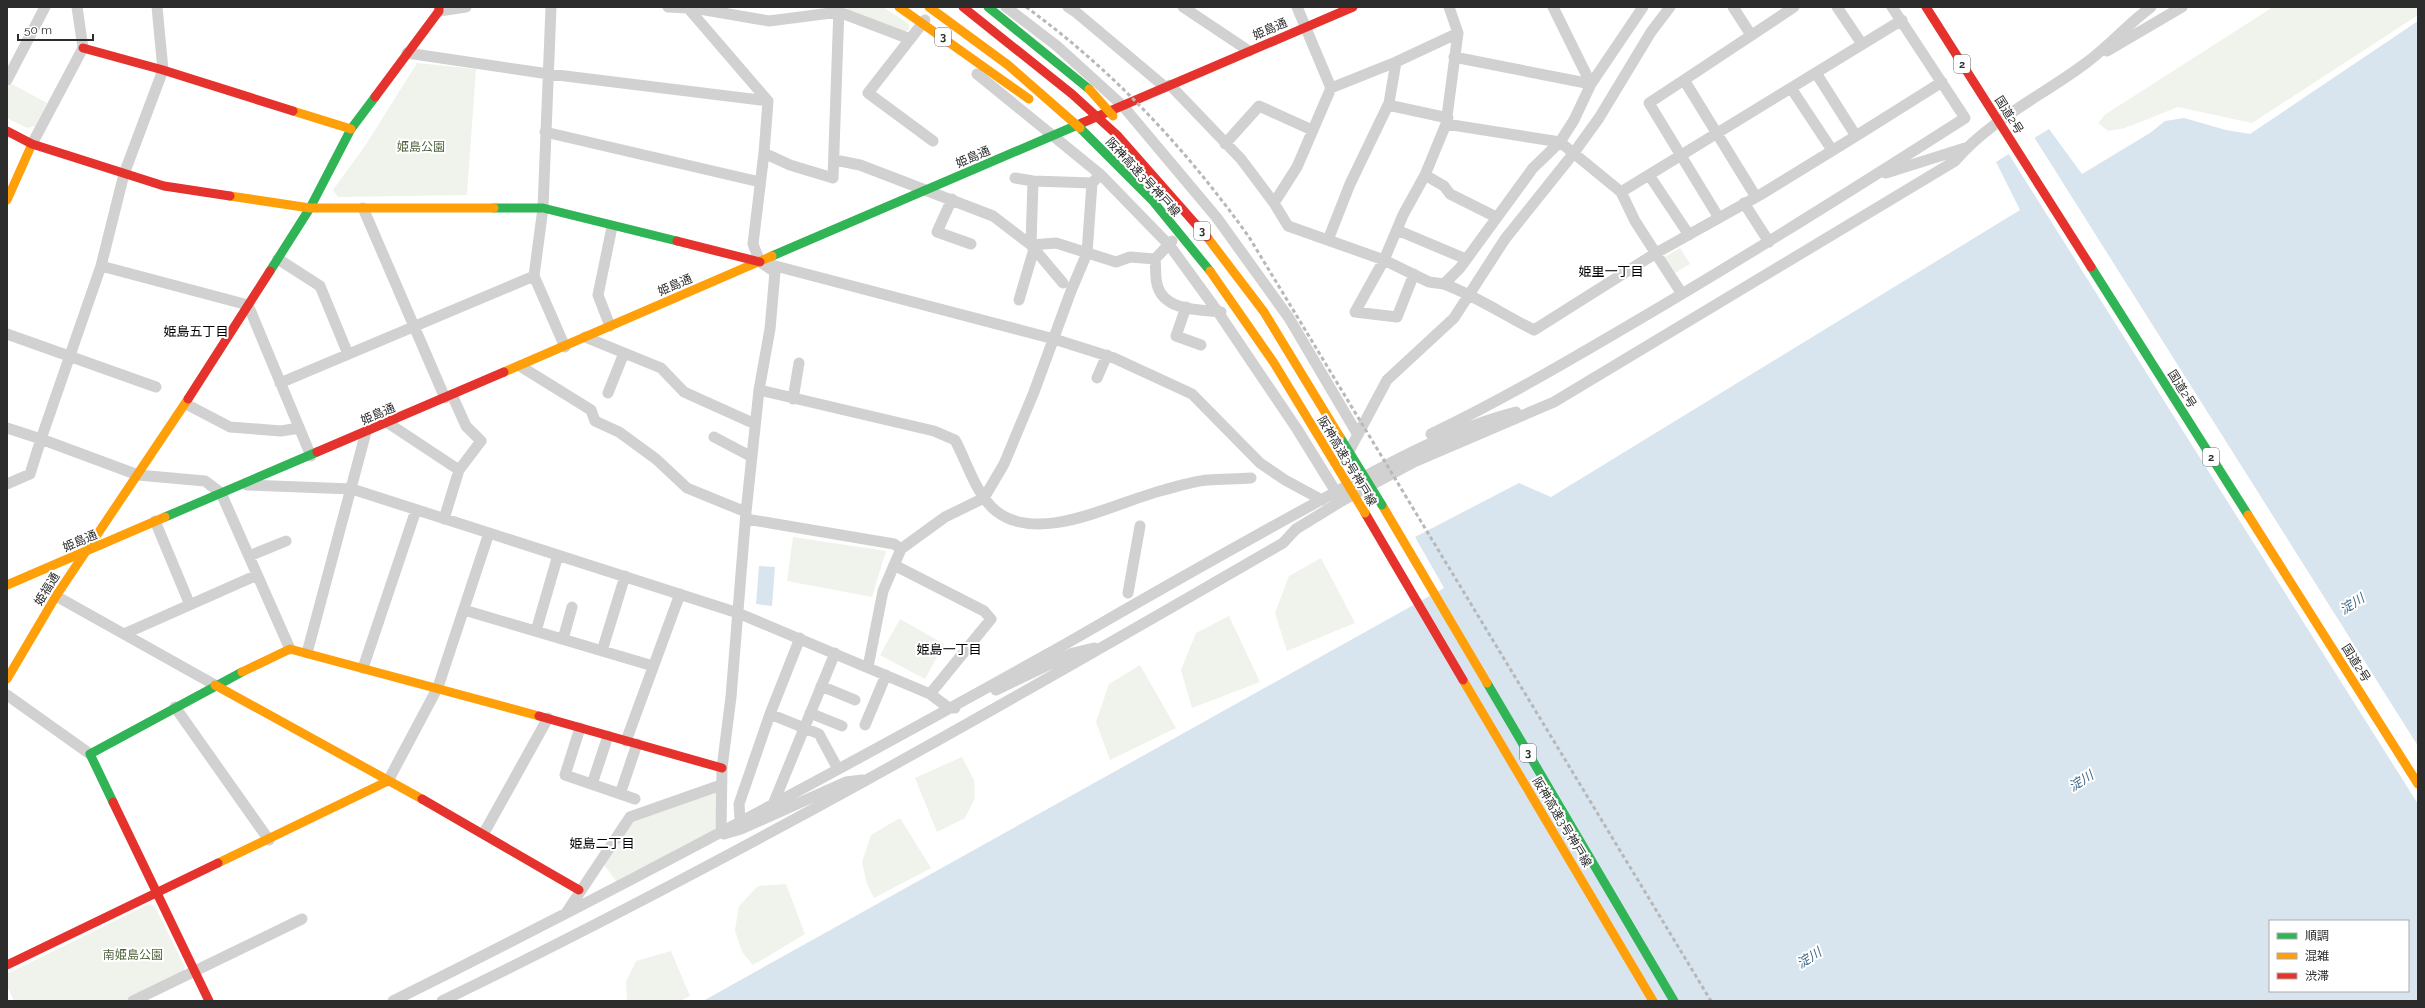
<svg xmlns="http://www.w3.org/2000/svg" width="2425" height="1008" font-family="Raleway,'Noto Sans JP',sans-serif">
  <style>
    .green { fill: #eff3eb }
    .water { fill: #d8e5ef; fill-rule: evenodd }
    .pier { fill: #fff }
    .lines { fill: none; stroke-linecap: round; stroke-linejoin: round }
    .street { stroke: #d1d1d1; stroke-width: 11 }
    .fast { stroke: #30b455; stroke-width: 9 }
    .slow { stroke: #ff9f0a; stroke-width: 9 }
    .jam { stroke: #e5322d; stroke-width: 9 }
    .rail { stroke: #b8b8b8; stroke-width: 3; stroke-dasharray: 4 3; stroke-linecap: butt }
    .fast-bridge { stroke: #30b455; stroke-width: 9 }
    .slow-bridge { stroke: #ff9f0a; stroke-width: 9 }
    .jam-bridge { stroke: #e5322d; stroke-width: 9 }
    .labels { text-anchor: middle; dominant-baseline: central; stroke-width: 4; stroke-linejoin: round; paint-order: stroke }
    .shield { fill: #fff; stroke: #6b6b6b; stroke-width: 1 }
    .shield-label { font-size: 11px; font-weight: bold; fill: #2c2c2c }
    .street-label { font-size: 12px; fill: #2c2c2c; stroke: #fff }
    .park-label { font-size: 12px; fill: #4e643d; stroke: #fff }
    .neighbourhood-label { font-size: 13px; fill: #000; stroke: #fff }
    .water-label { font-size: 13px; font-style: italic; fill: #416987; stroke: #fff }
  </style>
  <rect width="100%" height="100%" fill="#fff"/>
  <path class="green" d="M842 7H883L909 24V30L902 32 842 9Z
    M2273 7H2418V15L2252 123 2178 107 2125 128 2108 131 2098 123 2106 114Z
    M417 63 476 69 467 195 338 197 333 190 365 146Z
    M10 83 47 103 35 126 27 128 7 118V90Z
    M1680 248 1690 264 1675 273 1665 257Z
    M793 537 886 551 872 597 787 581Z
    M1321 558 1355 623 1287 651 1275 613 1289 576Z
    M1229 616 1260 682 1192 708 1181 670 1196 633Z
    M900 619 944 644 925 679 880 655Z
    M1140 665 1176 728 1110 760 1096 722 1109 684Z
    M962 757 974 780 975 798 965 818 937 832 915 778Z
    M717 792 715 833 618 884 603 863 633 821Z
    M900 818 931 868 874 898 867 884 862 862 871 835Z
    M786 884 805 934 753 965 742 952 735 930 739 906 758 886Z
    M149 904 155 907 185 967 183 973 124 1001H14L7 986V974Z
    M671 951 690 996 680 1001H627L626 982 636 961Z"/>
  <path class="water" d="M2418 21V1001H703L1444 588 1415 537 1519 483 1551 497 2020 210 1996 162 2049 129 2082 174 2150 133 2165 121 2184 118 2226 130 2250 134ZM2270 921H2408V991H2270Z
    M759 566 775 567 772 606 756 604Z"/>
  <path class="pier" d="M2034 137 2418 746V804L2008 153Z"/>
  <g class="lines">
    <path class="street" d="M668 7 688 8 768 101 764 153 753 244 760 262 775 272 770 329 759 390 746 512 731 697 722 768 721 831 724 834 741 829 846 782 862 780
      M688 7 769 21 839 12 910 39
      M1006 7 1057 46 1123 106 1217 218 1289 318 1358 435
      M1068 7 1077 13 1165 87
      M1183 7 1249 51
      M1297 7 1331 88
      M1553 7 1591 84
      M1733 7 1751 35
      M1837 7 1862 44
      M439 11 466 7
      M925 20 868 93 933 141
      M2107 51 2182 7
      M407 53 549 74 768 101
      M1454 57 1591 84
      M977 74 1101 175 1170 246 1218 312 1297 429 1336 492
      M7 80 45 7
      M1684 80 1649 103 1719 218
      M1170 85 1241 159 1274 203 1288 226 1384 260 1429 282 1444 284 1460 268 1533 168 1560 142 1574 120 1591 84 1643 7
      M1791 88 1832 150
      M1388 105 1448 118
      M1446 124 1560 142 1621 192 1635 221 1682 294
      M545 132 760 182
      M1856 136 1942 82
      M32 144 83 48 77 7
      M1225 144 1259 106 1312 130
      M764 153 790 165 833 178 839 7
      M835 160 860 165 993 216 1031 245 1063 283
      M1886 173 1965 148
      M1425 175 1444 186 1450 194 1496 217
      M1649 175 1689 235
      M1015 178 1033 181 1092 183 1096 179
      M1033 181 1031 245 1056 243 1116 262 1130 257 1155 259 1172 241
      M1621 192 1902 20
      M1756 197 1684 80 1794 7
      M952 199 937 232 971 244
      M1274 203 1297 167 1331 88 1396 62 1458 33 1449 7
      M1744 203 1769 242
      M363 208 445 398
      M1397 230 1466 259
      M1328 240 1350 184 1389 103 1396 62
      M278 259 320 286 348 354
      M1155 259C1156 267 1155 277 1157 284 1163 311 1199 310 1221 312
      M768 264 1054 339 1114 358 1192 394 1260 463 1285 480 1322 500
      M101 266 248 305 311 456
      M1414 274 1397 317 1355 312 1384 260 1403 215 1425 175 1446 124 1458 33
      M534 276 565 347
      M1444 284C1476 296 1504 315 1534 330L1656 253 1760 195 1856 136 1816 73
      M1019 300 1034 249
      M1186 307 1176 336 1201 345
      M610 326 598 295 612 227
      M7 334 156 387
      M585 337 661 368 684 392 755 424
      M520 366 591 410 595 421 619 432 656 459 687 488 746 512
      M1097 378 1107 355
      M280 383 534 276 543 208 551 7
      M759 390 934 431 955 440C967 462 976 495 996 511 1040 546 1118 501 1164 490 1178 486 1194 481 1208 480 1223 479 1237 479 1251 478
      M608 393 624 353
      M452 395 466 426 481 441 459 470
      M793 399 799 363
      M186 404 230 427 281 431 299 428
      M388 423 459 470 444 519
      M7 428 41 439 101 266 124 174 163 70 157 7
      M1431 434C1502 400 1570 360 1638 320 1749 255 1857 187 1965 118L1892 7
      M714 437 752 457
      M1348 453 1387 380 1454 318 1505 239 1573 154 1599 118 1651 32 1670 7
      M7 484 30 474 41 439 138 475 205 481 221 493 290 649
      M247 485 352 489 738 613 930 694 949 708H955
      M746 519 894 544 901 549
      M155 521 190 605
      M249 556 286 541
      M894 565 984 611 991 619 930 694
      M1128 593 1140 526
      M56 596 215 685
      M464 610 653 666
      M536 631 558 555
      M124 634 257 575
      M563 639 572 607
      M602 651 625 576
      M307 653 366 432
      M868 667 883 591 901 549 945 517 984 498 1004 464 1034 392 1071 291 1087 253 1092 183
      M363 668 416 510
      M821 686 855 700
      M996 690 1073 653 1094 648
      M7 695 90 754
      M175 707 269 840
      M810 713 842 726
      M770 714 819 734 838 769
      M865 725 886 675
      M580 728 565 775 635 799
      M626 741 680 594
      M388 781 438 687 489 533
      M592 784 608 736
      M620 794 637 744
      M774 802 835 653
      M740 820 739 804 770 714 800 638
      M484 833 548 718
      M566 913 630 817 721 785
      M133 1001 302 919
      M393 1001C622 887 846 767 1069 642 1152 594 1235 547 1319 501 1382 467 1446 430 1516 412
      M442 1001C729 862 1007 703 1283 543L1296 529 1340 502 1414 462 1554 402 1955 161C1991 119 2042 96 2086 63 2109 46 2128 24 2151 7"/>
    <path class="fast" d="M988 7 1089 89
      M494 208H543L677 241
      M772 256 1082 123
      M2091 267 2248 515
      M270 271 310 208 351 129 375 97
      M165 517 317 452
      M1487 683 1674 1001
      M113 802 90 754 242 672"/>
    <path class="slow" d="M293 111 351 129
      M230 196 310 208H494
      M7 200 32 144
      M504 372 772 256
      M1382 505 1487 683
      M2248 515 2418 784
      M7 585 165 517
      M242 672 290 649 539 716
      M7 679 56 596 188 399
      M1463 680 1653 1001
      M215 685 422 799
      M218 863 388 781"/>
    <path class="jam" d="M1926 7 2091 267
      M83 48 163 70 293 111
      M375 97 439 11V7
      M1082 123 1353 7
      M7 131 32 144 164 186 230 196
      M677 241 760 262
      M188 399 270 271
      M317 452 504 372
      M1365 513 1463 680
      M539 716 722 768
      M422 799 579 890
      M113 802 209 1001
      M7 965 218 863"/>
    <path class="rail" d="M1026 7C1114 71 1186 149 1249 237L1711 1001"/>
    <path class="fast-bridge" d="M1080 128 1152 200 1210 271
      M1340 437 1382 505"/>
    <path class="slow-bridge" d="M899 7 1029 99
      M929 7 1008 65 1080 128
      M1089 89 1113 116
      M1207 237 1264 312 1340 437
      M1210 271 1274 363 1365 513"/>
    <path class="jam-bridge" d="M963 7 1072 94 1117 135 1207 237"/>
  </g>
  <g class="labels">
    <g class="shield">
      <rect x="935" y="28" width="16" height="18" rx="3"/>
      <rect x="1954" y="55" width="16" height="18" rx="3"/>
      <rect x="1194" y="222" width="16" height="18" rx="3"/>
      <rect x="2203" y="448" width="16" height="18" rx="3"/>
      <rect x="1520" y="744" width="16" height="18" rx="3"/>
    </g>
    <g class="shield-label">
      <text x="943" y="37">3</text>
      <text x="1962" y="64">2</text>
      <text x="1202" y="231">3</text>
      <text x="2211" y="457">2</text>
      <text x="1528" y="753">3</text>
    </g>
    <g class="street-label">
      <text transform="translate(1270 29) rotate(-23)">姫島通</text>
      <text transform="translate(2009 115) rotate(58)">国道2号</text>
      <text transform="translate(973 157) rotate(-23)">姫島通</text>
      <text transform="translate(1143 177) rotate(47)">阪神高速3号神戸線</text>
      <text transform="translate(675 285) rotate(-23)">姫島通</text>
      <text transform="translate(2182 389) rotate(58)">国道2号</text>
      <text transform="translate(378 414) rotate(-23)">姫島通</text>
      <text transform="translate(1347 461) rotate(59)">阪神高速3号神戸線</text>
      <text transform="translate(80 541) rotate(-23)">姫島通</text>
      <text transform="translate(47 589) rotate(-58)">姫福通</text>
      <text transform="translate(2356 663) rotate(58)">国道2号</text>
      <text transform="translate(1562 822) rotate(59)">阪神高速3号神戸線</text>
    </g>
    <g class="park-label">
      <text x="421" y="147">姫島公園</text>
      <text x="133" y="955">南姫島公園</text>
    </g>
    <g class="neighbourhood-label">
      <text x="1611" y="271">姫里一丁目</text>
      <text x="196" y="331">姫島五丁目</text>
      <text x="949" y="649">姫島一丁目</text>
      <text x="602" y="843">姫島二丁目</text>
    </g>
    <g class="water-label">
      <text transform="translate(2352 604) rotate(-33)">淀川</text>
      <text transform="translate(2081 781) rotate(-33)">淀川</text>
      <text transform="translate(1809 958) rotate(-33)">淀川</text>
    </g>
  </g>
  <rect width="2425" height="1008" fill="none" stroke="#2c2c2c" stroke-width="16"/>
  <rect x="2269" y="920" width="140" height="72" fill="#ffffff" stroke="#ababab"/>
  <rect x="2277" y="933" width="20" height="6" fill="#30b455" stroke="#ababab"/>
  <text x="2305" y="940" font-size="12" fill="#2c2c2c">順調</text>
  <rect x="2277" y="953" width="20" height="6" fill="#ff9f0a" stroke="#ababab"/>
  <text x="2305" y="960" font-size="12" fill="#2c2c2c">混雑</text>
  <rect x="2277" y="973" width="20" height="6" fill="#e5322d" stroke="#ababab"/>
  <text x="2305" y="980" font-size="12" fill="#2c2c2c">渋滞</text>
  <path d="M18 34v6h75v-6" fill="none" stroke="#2c2c2c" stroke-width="2"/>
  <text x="24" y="34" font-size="12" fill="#2c2c2c" stroke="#ffffff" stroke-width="3" paint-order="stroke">50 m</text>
</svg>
